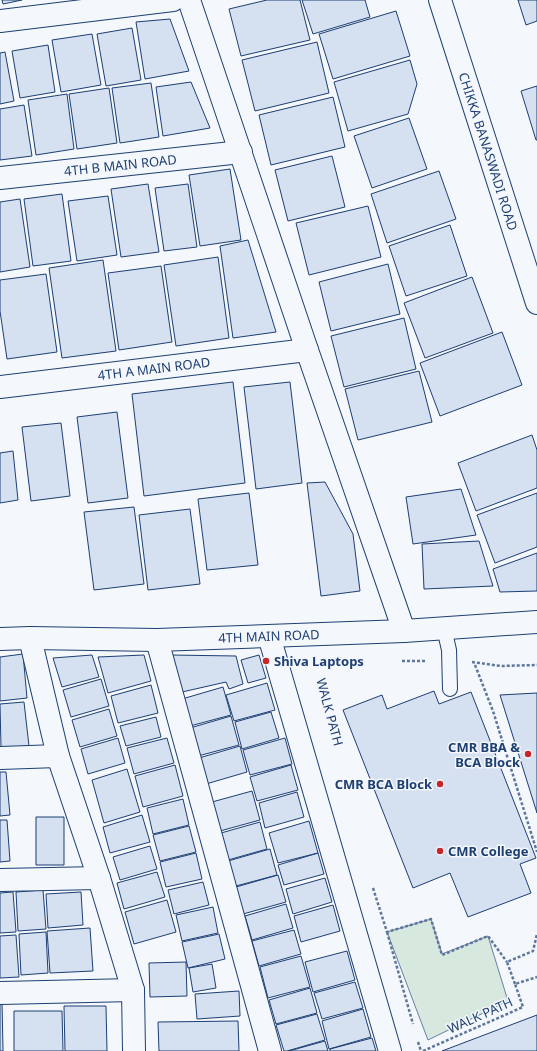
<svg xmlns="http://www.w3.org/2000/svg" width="537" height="1051" font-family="'Noto Sans',sans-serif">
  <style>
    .green { fill: #d7e8df; stroke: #687fa3 }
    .building { fill: #d5e0f0; stroke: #1d3f73 }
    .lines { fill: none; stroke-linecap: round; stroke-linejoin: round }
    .lane-casing { stroke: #1d3f73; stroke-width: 16 }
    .street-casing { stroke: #1d3f73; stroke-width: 24 }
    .secondary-casing { stroke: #1d3f73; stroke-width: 24 }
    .path { stroke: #5e769c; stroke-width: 2.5; stroke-dasharray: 3 2; stroke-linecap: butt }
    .lane { stroke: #f4f7fb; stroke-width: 14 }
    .street { stroke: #f4f7fb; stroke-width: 22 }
    .secondary { stroke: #f4f7fb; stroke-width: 22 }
    .poi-dot { fill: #c62828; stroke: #f4f7fb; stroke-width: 1.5 }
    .labels { text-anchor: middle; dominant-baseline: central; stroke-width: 3; stroke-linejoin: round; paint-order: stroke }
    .street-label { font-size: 13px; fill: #1d3f73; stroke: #f4f7fb }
    .poi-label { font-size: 13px; font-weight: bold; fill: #1d3f73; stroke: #f4f7fb; text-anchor: start }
  </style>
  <rect width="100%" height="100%" fill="#f4f7fb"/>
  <path class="green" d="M431 919 442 954 488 936 508 1001 428 1040 387 932Z"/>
  <path class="building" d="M2 0H22L3 4Z
    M267 0H300L310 40 241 56 229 9Z
    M302 0H365L370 17 313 34Z
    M518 0H537V21L526 25Z
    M396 11 410 56 333 79 319 34Z
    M170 19 189 71 145 79 136 22Z
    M132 28 141 80 106 86 97 34Z
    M92 34 101 85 61 92 52 40Z
    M317 42 329 93 255 111 242 60Z
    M48 45 55 92 20 98 12 51Z
    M5 52 14 101 0 104V53Z
    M410 60 417 84 408 114 348 131 334 82Z
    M191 82 210 128 163 136 156 87Z
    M151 83 159 137 120 143 112 88Z
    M537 86V140H536L521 91Z
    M109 88 117 143 77 149 69 94Z
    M67 94 74 149 36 155 28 100Z
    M333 97 345 147 271 165 259 115Z
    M24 105 32 156 0 160V109Z
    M409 118 427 169 372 188 354 136Z
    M332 156 345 207 288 221 275 170Z
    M230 169 241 240 200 246 189 175Z
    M439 171 456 219 387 243 371 194Z
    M148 184 159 252 121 257 111 189Z
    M188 184 197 247 164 251 155 188Z
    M62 194 71 261 33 266 24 199Z
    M108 196 117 255 77 261 68 201Z
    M20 199 30 267 0 272V202Z
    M368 206 381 257 309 275 296 223Z
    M450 225 467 276 406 296 389 246Z
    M248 240 276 332 233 338 220 246Z
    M218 257 229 338 176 346 164 265Z
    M103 260 116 351 62 358 49 268Z
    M388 264 400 314 331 331 319 282Z
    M161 266 172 342 119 350 108 273Z
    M46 274 57 352 7 359 0 311V280Z
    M472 277 493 333 425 358 404 303Z
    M404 318 416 369 344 387 331 336Z
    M502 332 522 385 440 416 420 363Z
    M419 371 432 422 358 440 345 389Z
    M233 382 245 483 144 496 132 394Z
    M290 382 302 483 256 489 244 387Z
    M117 412 128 498 88 503 77 417Z
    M61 423 70 496 31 501 22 427Z
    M532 435 537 450V488L476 511 458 463Z
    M13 451 18 500 0 503V453Z
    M325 482 353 534 360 591 321 596 307 483Z
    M461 489 476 535 413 544 406 497Z
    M249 493 258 565 207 570 198 499Z
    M537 493V547L495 563 477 515Z
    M134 507 144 584 94 590 84 512Z
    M190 509 200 584 148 590 139 515Z
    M479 541 493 586 424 589 422 544Z
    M537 553V591L500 592 493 569Z
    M23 654 27 698 0 701V657Z
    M92 655 99 677 62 687 53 658Z
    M144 655 151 681 108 693 98 657Z
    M171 655 236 656 243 684 229 689 226 682 182 692Z
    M259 655 266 678 248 683 241 660Z
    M101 679 109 706 71 717 63 690Z
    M267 683 275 710 234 721 226 695Z
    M151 685 158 713 118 723 111 696Z
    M223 687 231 715 190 726 182 699Z
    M434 691 439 704 471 692 536 858 520 864 531 893 468 917 450 873 413 888 343 710 382 695 387 709Z
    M537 693V813L500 695Z
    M24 702 29 746 1 748 0 704Z
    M109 709 117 736 80 747 72 720Z
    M271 712 279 738 242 749 235 722Z
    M231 716 239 745 198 756 190 728Z
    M156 717 161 737 126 746 120 726Z
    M118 738 125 763 88 774 81 749Z
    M167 738 174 763 134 774 127 748Z
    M285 738 292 764 250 775 243 750Z
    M240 746 247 772 206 784 199 758Z
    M175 765 183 796 143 807 135 776Z
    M291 765 298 790 257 801 250 777Z
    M127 769 140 812 104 823 92 780Z
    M0 772H6L10 815 0 816Z
    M252 791 260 820 220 831 212 802Z
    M297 792 304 817 265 828 259 803Z
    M183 799 189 825 153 834 147 808Z
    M142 815 150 842 110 853 103 827Z
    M36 817H64V865H36Z
    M0 820H7L10 861 0 862Z
    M309 821 318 853 278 863 269 833Z
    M260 822 267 849 228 860 221 833Z
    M189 826 196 852 160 861 153 835Z
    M150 846 157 869 120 880 113 857Z
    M270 849 277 875 236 886 228 861Z
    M196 853 202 879 166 887 160 862Z
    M318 853 324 874 284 885 278 865Z
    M157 872 165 897 124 909 117 883Z
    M278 875 286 902 243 914 236 887Z
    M325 878 332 902 293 914 286 889Z
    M203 882 209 905 174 914 168 890Z
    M43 890 46 929 18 931 16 892Z
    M13 892 16 932 0 933V893Z
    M81 892 83 925 48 928 46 894Z
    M167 900 176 932 134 944 125 912Z
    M286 904 293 928 252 940 245 916Z
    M333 905 340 931 301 942 294 916Z
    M213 907 218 933 182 941 176 915Z
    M90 928 93 971 50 973 47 931Z
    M294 930 301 954 259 966 252 941Z
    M46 932 48 973 21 975 19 934Z
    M219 934 225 959 188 968 182 942Z
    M16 935 19 977 0 978V936Z
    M347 951 355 980 313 992 305 962Z
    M301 956 310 987 268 998 260 967Z
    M186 962 187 996 150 997 149 963Z
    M212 964 216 988 193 992 189 968Z
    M355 982 363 1008 322 1019 314 993Z
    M310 988 317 1013 276 1024 269 1000Z
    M239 991 240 1016 197 1019 195 994Z
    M0 1001H2L3 1051H0Z
    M64 1006H106L107 1051H65Z
    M363 1009 371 1037 329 1049 322 1021Z
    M14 1011H62L63 1051H14Z
    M317 1014 325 1040 287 1051H284L276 1025Z
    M537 1015V1051H442Z
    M238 1021 239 1051H159L158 1022Z
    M372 1038 376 1051H330V1049Z
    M325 1041 328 1051H289Z"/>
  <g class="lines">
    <g class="lane-casing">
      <path id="lane" d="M444 628 449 650 450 689"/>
    </g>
    <g class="street-casing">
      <g id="street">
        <path d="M189 0 307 350 404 631"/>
        <path d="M0 21 173 0"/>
        <path id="s1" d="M0 178 241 152"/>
        <path id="s2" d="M0 387 307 350"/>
        <path d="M269 636 390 1051"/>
        <path d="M30 638 58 756 99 878 133 990 134 1051"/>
        <path id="s3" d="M0 639 30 638 157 640 404 631 537 622"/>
        <path d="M157 640 270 1051"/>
        <path d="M0 758 58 756"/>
        <path d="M0 880 99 878"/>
        <path d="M0 993 133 990"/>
      </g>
    </g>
    <g class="secondary-casing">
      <g id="secondary">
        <path id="s4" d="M440 0 537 303"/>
      </g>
    </g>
    <path class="path" d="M402 661H427
      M472 662 501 666 537 665
      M475 665 493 711 537 852
      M373 888 387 932 431 919 442 955 488 936 507 962
      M387 932 413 1024
      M515 984 507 962 533 951 537 934
      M418 1042 421 1051
      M423 1051 523 1007 515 984 537 977"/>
    <use href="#lane" class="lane"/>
    <use href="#street" class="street"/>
    <use href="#secondary" class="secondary"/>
  </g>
  <g class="poi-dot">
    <circle cx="266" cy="661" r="4"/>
    <circle cx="528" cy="754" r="4"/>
    <circle cx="440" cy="784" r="4"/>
    <circle cx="440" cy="851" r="4"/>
  </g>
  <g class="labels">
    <g class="street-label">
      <text stroke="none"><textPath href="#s4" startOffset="159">CHIKKA BANASWADI ROAD</textPath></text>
      <text stroke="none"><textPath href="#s1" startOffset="121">4TH B MAIN ROAD</textPath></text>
      <text stroke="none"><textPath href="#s2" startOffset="155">4TH A MAIN ROAD</textPath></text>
      <text stroke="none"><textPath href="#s3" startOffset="269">4TH MAIN ROAD</textPath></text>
      <text transform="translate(330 712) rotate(75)">WALK PATH</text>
      <text transform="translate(480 1015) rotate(-24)">WALK PATH</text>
    </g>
    <g class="poi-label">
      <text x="274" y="661">Shiva Laptops</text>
      <text x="520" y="747" text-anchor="end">CMR BBA &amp;<tspan x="520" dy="15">BCA Block</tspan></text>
      <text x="432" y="784" text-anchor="end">CMR BCA Block</text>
      <text x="448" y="851">CMR College</text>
    </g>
  </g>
</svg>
